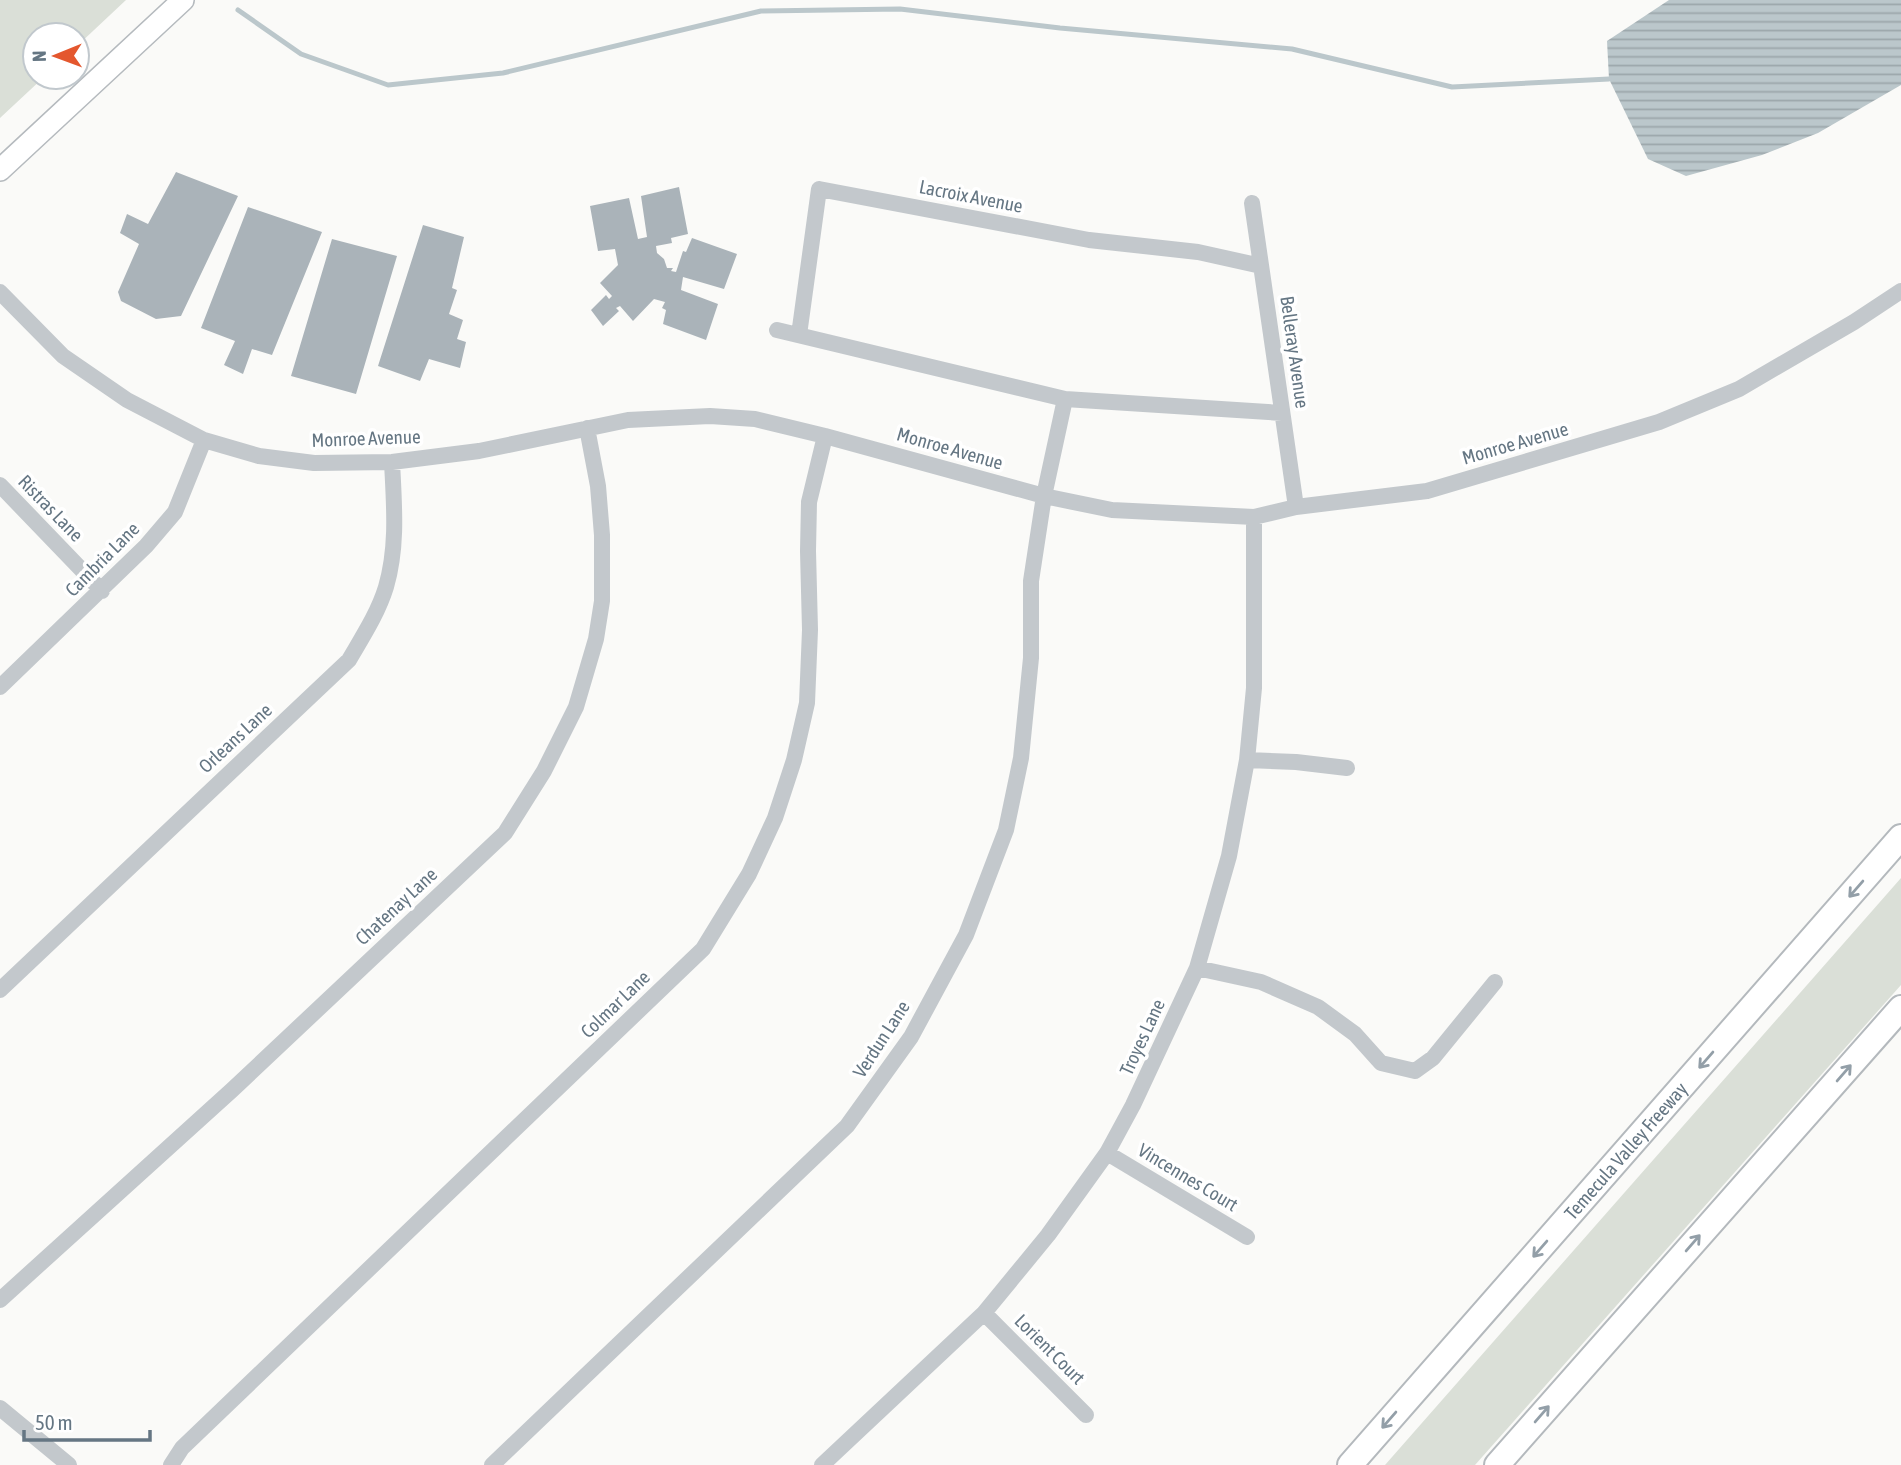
<svg xmlns="http://www.w3.org/2000/svg" width="1901" height="1465" font-family="'Asap Condensed',sans-serif">
  <style>
    .grass { fill: #dadfd7 }
    .water { fill: url(#water-rules) }
    .lines { fill: none; stroke-linecap: round; stroke-linejoin: round }
    .stream { stroke: #bbc7cb; stroke-width: 5 }
    .building { fill: #aab3b9 }
    .major-casing { stroke: #b5babe; stroke-width: 24 }
    .highway-casing { stroke: #b4b9bd; stroke-width: 28 }
    .minor { stroke: #c3c8cc; stroke-width: 16 }
    .major { stroke: #fff; stroke-width: 21 }
    .highway { stroke: #fff; stroke-width: 24 }
    .oneway { stroke: #939fa8 }
    .labels { text-anchor: middle; dominant-baseline: central; stroke-width: 7; stroke-linejoin: round; paint-order: stroke }
    .street-label { font-size: 19px; fill: #657683; stroke: #fff }
  </style>
  <defs>
    <pattern id="water-rules" width="6" height="5" patternUnits="userSpaceOnUse" patternTransform="scale(1.75)"><rect width="6" height="5" fill="#bbc7cb"/><path d="M0 2.5h6" fill="none" stroke="#9ca6aa"/></pattern>
  </defs>
  <rect width="100%" height="100%" fill="#fafaf8"/>
  <path class="grass" d="M0 0H126L77 46V35H35V77H44L0 118Z
    M1901 878V985L1877 1012 1475 1465H1385Z"/>
  <path class="water" d="M1669 0H1901V85L1818 133 1762 155 1686 176 1648 159 1609 79 1607 41Z"/>
  <g class="lines">
    <path class="stream" d="M238 10 301 54 388 85 503 73 761 11 900 9 1060 28 1292 49 1452 87 1609 79"/>
  </g>
  <path class="building" d="M176 172 238 196 181 316 156 319 121 301 118 292 139 244 120 233 127 214 148 224Z
    M679 187 688 234 671 238 672 243 656 246 657 253 664 259 667 268H673L671 271 676 272 683 251 686 252 692 238 737 254 724 289 683 277 681 290 718 304 706 340 663 324 666 310 662 308 665 302 654 299 633 321 620 306 616 308 619 311 603 326 591 310 606 295 609 299 612 296 600 283 618 265 615 249 598 251 590 206 629 198 638 239 647 237 641 196Z
    M248 207 322 232 272 355 252 349 243 374 224 365 235 341 201 328Z
    M423 225 464 237 452 288 457 290 449 314 463 320 457 339 466 342 460 368 429 359 420 381 378 366Z
    M332 239 397 256 356 394 291 376Z"/>
  <g class="lines">
    <g class="major-casing">
      <path id="major" d="M0 170 183 0"/>
    </g>
    <g class="highway-casing">
      <g id="highway">
        <path id="s1" d="M1350 1465 1901 837"/>
        <path d="M1497 1465 1901 1008"/>
      </g>
    </g>
    <path class="minor" d="M1252 203 1296 507
      M0 292 63 356 127 400 204 440 259 456 314 463 392 462 479 451 628 420 710 416 755 419 825 436 1044 496 1112 510 1254 517 1296 507 1427 491 1659 422 1739 389 1854 322 1901 291
      M777 330 1065 399 1282 413
      M799 335 819 189 1089 240 1198 252 1261 266
      M0 485 102 591
      M0 687 146 546 175 512 204 440
      M1247 760 1296 762 1347 768
      M1197 968 1261 982 1318 1007 1355 1034 1381 1063 1415 1071 1433 1058 1495 982
      M0 990 349 660C363 636 378 613 386 587 398 546 394 504 392 462
      M1107 1153 1247 1237
      M0 1300 232 1090 505 833 544 771 576 707 596 639 602 601V535L598 486 587 428
      M984 1313 1086 1415
      M0 1408 69 1465
      M171 1465 182 1448 703 949 749 874 775 818 794 760 807 703 810 630 808 551 809 502 825 436
      M492 1465 847 1126 911 1037 966 935 1006 830 1021 758 1031 658V581L1044 496 1065 399
      M822 1465 984 1313 1048 1235 1107 1153 1133 1105 1197 968 1229 856 1247 760 1254 688V517"/>
    <use href="#major" class="major"/>
    <use href="#highway" class="highway"/>
  </g>
  <defs><path id="oneway-shaft" d="M-6 0H5M1.5-3L5.5 0L1.5 3" fill="none" stroke-width="1.6" stroke-linecap="round" stroke-linejoin="round" transform="scale(1.75)"/></defs>
  <g class="oneway">
    <use href="#oneway-shaft" transform="translate(1856 889) rotate(131)"/>
    <use href="#oneway-shaft" transform="translate(1706 1060) rotate(131)"/>
    <use href="#oneway-shaft" transform="translate(1844 1073) rotate(-49)"/>
    <use href="#oneway-shaft" transform="translate(1693 1243) rotate(-49)"/>
    <use href="#oneway-shaft" transform="translate(1540 1249) rotate(131)"/>
    <use href="#oneway-shaft" transform="translate(1542 1414) rotate(-49)"/>
    <use href="#oneway-shaft" transform="translate(1389 1420) rotate(131)"/>
  </g>
  <g class="labels">
    <g class="street-label">
      <text transform="translate(971 196) rotate(11)">Lacroix Avenue</text>
      <text transform="translate(1295 352) rotate(82)">Belleray Avenue</text>
      <text transform="translate(366 438) rotate(-2)">Monroe Avenue</text>
      <text transform="translate(1515 443) rotate(-16)">Monroe Avenue</text>
      <text transform="translate(950 448) rotate(16)">Monroe Avenue</text>
      <text transform="translate(51 508) rotate(46)">Ristras Lane</text>
      <text transform="translate(102 559) rotate(-45)">Cambria Lane</text>
      <text transform="translate(235 738) rotate(-43)">Orleans Lane</text>
      <text transform="translate(396 906) rotate(-43)">Chatenay Lane</text>
      <text transform="translate(615 1004) rotate(-44)">Colmar Lane</text>
      <text transform="translate(1142 1037) rotate(-65)">Troyes Lane</text>
      <text transform="translate(881 1039) rotate(-57)">Verdun Lane</text>
      <text stroke="none"><textPath href="#s1" startOffset="418">Temecula Valley Freeway</textPath></text>
      <text transform="translate(1188 1177) rotate(31)">Vincennes Court</text>
      <text transform="translate(1050 1349) rotate(45)">Lorient Court</text>
    </g>
  </g>
  <g transform="translate(56 56) rotate(269)"><circle r="33" fill="#ffffff" stroke="#c1c8cd" stroke-width="2"/>
  <path d="M0-5L12 26L0 18L-12 26Z" fill="#e4572e"/>
  <text y="-10" font-size="19" font-weight="bold" text-anchor="middle" fill="#657683">N</text>
  </g>
  <path d="M24 1430v10h126v-10" fill="none" stroke="#657683" stroke-width="3.5"/>
  <text x="35" y="1430" font-size="21" fill="#657683" stroke="#ffffff" stroke-width="5" paint-order="stroke">50 m</text>
</svg>
